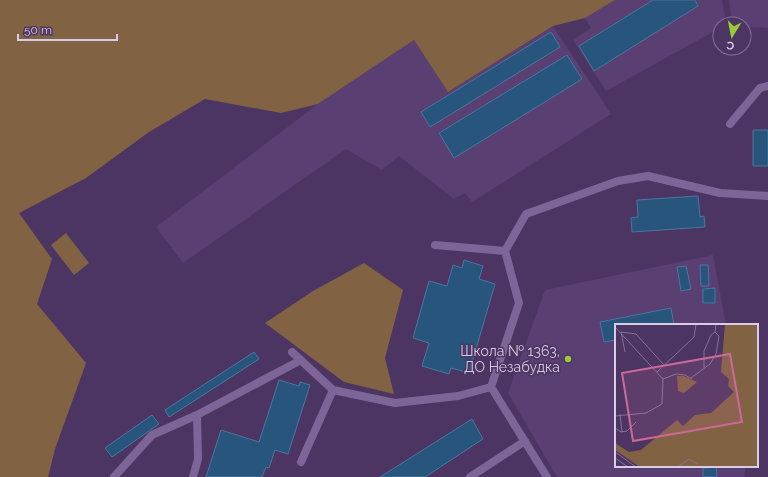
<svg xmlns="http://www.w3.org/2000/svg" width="768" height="477" font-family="Raleway,sans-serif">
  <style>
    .built { fill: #5a3f72 }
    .green { fill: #816242 }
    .building { fill: #28557c; stroke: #49769f }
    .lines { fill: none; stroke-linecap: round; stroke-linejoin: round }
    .service { stroke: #7e6597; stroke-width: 8 }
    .poi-dot { fill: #98cb37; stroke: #4d3563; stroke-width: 1.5 }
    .labels { text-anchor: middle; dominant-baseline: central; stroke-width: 3; stroke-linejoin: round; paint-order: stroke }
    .poi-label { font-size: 14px; fill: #d9cce7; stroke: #4d3563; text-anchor: end }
    .inset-road { fill: none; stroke: #857198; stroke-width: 1 }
    .view { fill: #cc699a; fill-opacity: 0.15; stroke: #cc699a; stroke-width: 2 }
    .inset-edge { fill: none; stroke: #d9cce7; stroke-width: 2 }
  </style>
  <rect width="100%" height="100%" fill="#4d3563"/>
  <path class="built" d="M615 0H722L726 24H720V28L606 91 573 40 591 28 585 18Z
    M729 0H768V28L744 27V24H732Z
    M553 26 611 114 472 202 465 193 454 199 399 156 382 170 346 149 183 263 156 227 318 104 414 40 448 92Z
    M713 255 726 325H616V466H746L744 477H557L508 393 545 290Z"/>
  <path class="green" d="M0 0H615L585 18 553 26 448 92 414 40 318 104 281 113 205 99 149 132 86 178 19 213 52 259 37 304 86 363 55 449 48 477H0Z
    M66 233 89 263 74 275 51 245Z
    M364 263 403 290 385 358 394 394 344 382 265 323 313 291Z"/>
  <path class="building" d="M653 0H695L698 6 594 71 579 46Z
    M551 32 560 47 430 127 421 112Z
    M567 55 582 79 454 158 439 133Z
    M753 130H768V166H753Z
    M698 196 700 217 704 216 705 227 632 232 631 218 638 217 637 200Z
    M464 260 483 266 479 279 495 284 469 373 451 368 449 374 422 366 429 343 413 338 429 281 447 286 453 265 462 268Z
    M700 265H708L709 286H701Z
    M686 266 691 289 681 291 677 267Z
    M715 288V303H703V289Z
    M671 308 674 325H616V340L604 342 600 322Z
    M254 352 259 359 169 417 165 410Z
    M279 380 299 386 300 382 310 385 288 454 275 450 269 468 266 467 262 477H206L221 430 259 442Z
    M152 415 159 424 112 457 105 448Z
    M472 419 483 439 425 477H380Z
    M716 467 717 477H703V468Z"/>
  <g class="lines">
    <path class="service" d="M730 124 760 88 768 86
      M435 245 505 251
      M292 352 333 390 395 403 458 396 491 387 547 477
      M491 387 519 303 505 251 526 214 618 181 648 176 720 193 768 196
      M301 462 333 390
      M114 477 152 435 197 415 301 360
      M193 477 198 459 197 415
      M470 477 525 441"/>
  </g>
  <circle class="poi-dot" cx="568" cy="359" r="4"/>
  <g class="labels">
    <g class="poi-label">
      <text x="560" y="351">Школа № 1363,<tspan x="560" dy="16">ДО Незабудка</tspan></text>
    </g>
  </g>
  <g transform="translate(615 324)">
    <rect width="143" height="143" fill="#4d3563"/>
    <path d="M110 0H143V143H25L0 126V119L14 128 26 126 62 96 68 102 80 91 96 89 119 68 113 62 114 55 106 48ZM62 52H69L82 58 69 69 63 67Z" fill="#816242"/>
    <path class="inset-road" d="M0 3 48 55 61 50 70 51 77 55M10 28 6 8 21 10 49 41M89 44V27L96 11 100 8M42 48 79 13 81 0M76 54 95 40 101 30 104 12 100 8 101 1M5 90 7 108M0 92 31 89 47 80 48 55M0 104 6 108 12 107 21 98M0 128 21 143M0 134 13 143M63 143 74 135 82 140"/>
    <path class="view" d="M115 30 127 98 18 117 7 49Z"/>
    <rect width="143" height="143" class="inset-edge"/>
  </g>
  <g transform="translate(732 36) rotate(190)"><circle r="19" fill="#4d3563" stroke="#857198"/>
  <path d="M0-3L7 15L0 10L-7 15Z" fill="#98cb37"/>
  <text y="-6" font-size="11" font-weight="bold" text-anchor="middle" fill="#d9cce7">С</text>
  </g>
  <path d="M18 34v6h99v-6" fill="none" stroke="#d9cce7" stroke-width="2"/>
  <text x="24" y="34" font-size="12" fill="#d9cce7" stroke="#4d3563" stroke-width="3" paint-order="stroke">50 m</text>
</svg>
